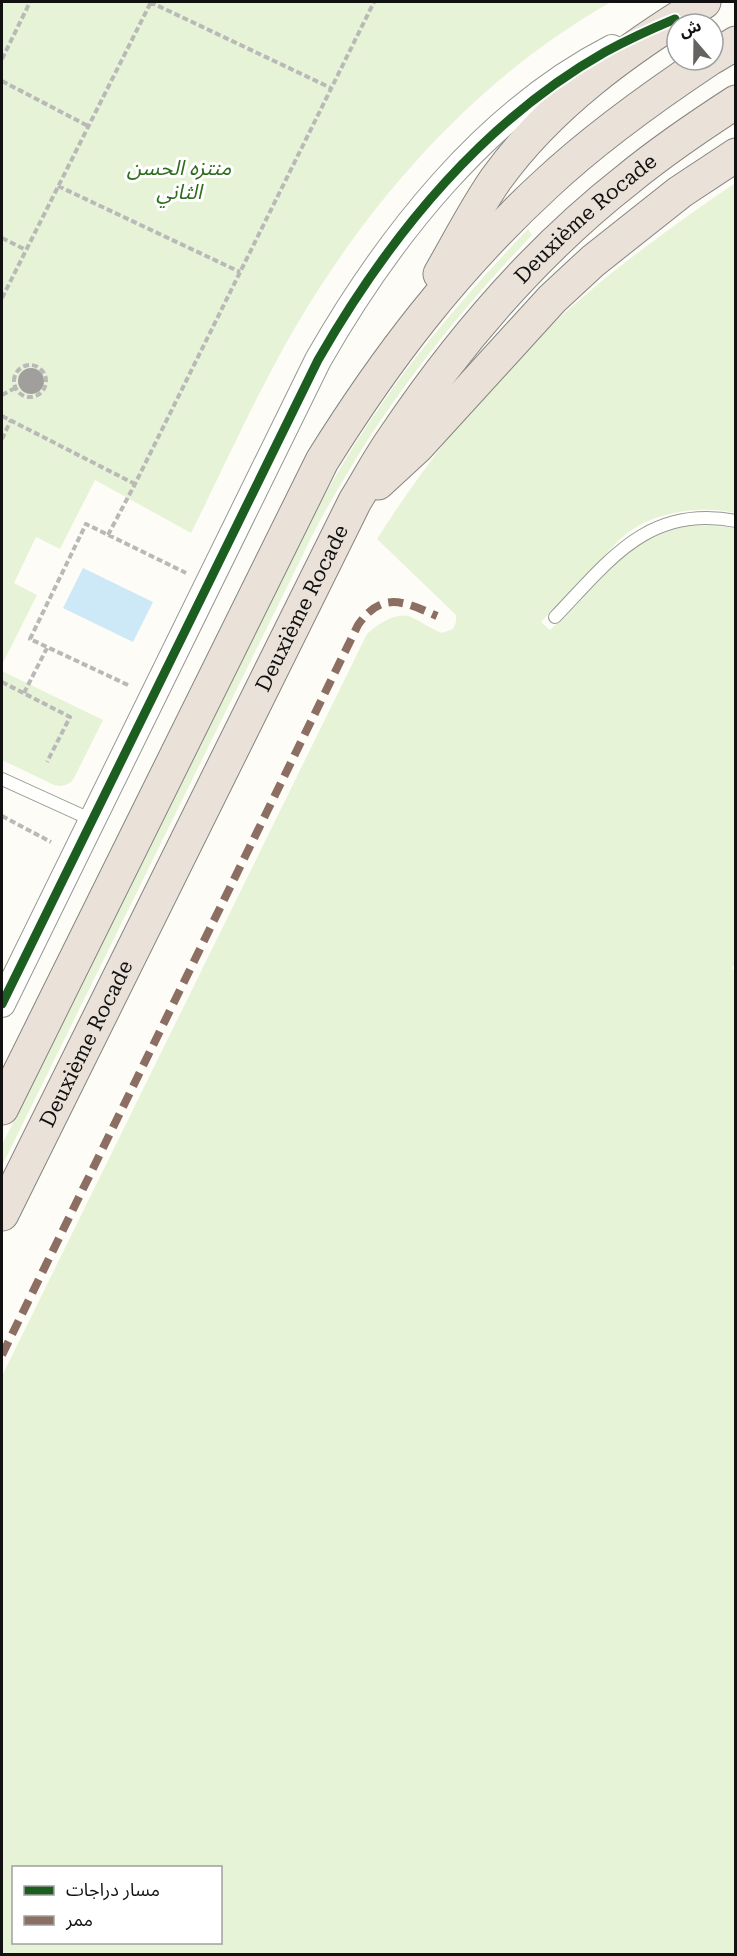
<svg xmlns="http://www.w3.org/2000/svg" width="737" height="1956" font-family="'Roboto Serif','Noto Sans Arabic',serif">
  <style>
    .green { fill: #e7f3d7; fill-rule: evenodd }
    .water { fill: #cde8f7 }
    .building { fill: #a19f9c }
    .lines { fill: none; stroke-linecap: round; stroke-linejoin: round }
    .lane-casing { stroke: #979795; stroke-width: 14 }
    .street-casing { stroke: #979795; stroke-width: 28 }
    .highway-casing { stroke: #858482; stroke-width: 35 }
    .path { stroke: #b9b9b8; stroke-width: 4; stroke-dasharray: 6 3; stroke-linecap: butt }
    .lane { stroke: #fffffe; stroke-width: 12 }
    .street { stroke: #fffffe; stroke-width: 26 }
    .highway { stroke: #eae1d8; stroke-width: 33 }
    .quiet { stroke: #8d6e63; stroke-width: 8; stroke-dasharray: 15 8; stroke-linecap: butt }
    .cycleway-casing { stroke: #fff; stroke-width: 13 }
    .cycleway { stroke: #1b5e20; stroke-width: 9 }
    .labels { text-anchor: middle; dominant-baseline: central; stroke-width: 6; stroke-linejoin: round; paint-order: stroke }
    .park-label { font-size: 21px; font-style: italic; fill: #2f6b1f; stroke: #fff }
    .street-label { font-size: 21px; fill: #111; stroke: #fff }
  </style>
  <rect width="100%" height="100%" fill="#fdfcf7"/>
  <path class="green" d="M2 2H611C469 82 355 216 278 358 247 415 220 475 191 533L95 480 60 549 36 537 14 583 37 595 3 663 2 662Z
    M735 183V513C700 505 653 512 625 535 615 543 607 553 599 562 579 582 560 602 541 622L550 630C568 612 585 595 603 577 613 566 624 553 636 544 667 524 701 523 735 528L736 963 732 968 736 971 735 1954H2V1376L367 634C378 624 396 611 411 617 422 622 431 629 442 633L453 629 456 622V615L377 539C424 465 479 395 542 334 601 277 668 229 735 183ZM14 1868H220V1942H14Z
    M528 229 532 235C491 278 452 323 416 371 379 419 347 472 317 526L2 1166V1145L311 519C331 484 350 450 373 417 418 349 472 288 528 229Z
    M2 671 103 720 73 780C67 786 61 787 54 785L2 760Z"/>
  <path class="water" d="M83 568 153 602 133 642 63 608Z"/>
  <path class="building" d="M18 381a13 13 0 1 1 26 0a13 13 0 1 1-26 0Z"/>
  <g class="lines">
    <g class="lane-casing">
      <path id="lane" d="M555 617C609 561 648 504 736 521
        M2 779 92 820"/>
    </g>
    <g class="street-casing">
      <path id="street" d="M2 1004 318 360C387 239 485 113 612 48"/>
    </g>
    <g class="highway-casing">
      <g id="highway">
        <path d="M713 57 736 43"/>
        <path d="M440 274C458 243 475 209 496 179 549 105 627 49 704 2"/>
        <path d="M378 483 417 447 552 299 593 261 680 192 736 155"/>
        <path d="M2 1108 322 461C386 358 455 268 545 185 595 138 651 98 708 60"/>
        <path id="s1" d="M2 1214 355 501C368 480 379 459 393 439 458 342 536 251 628 179 662 151 699 126 736 102"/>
      </g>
    </g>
    <path class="path" d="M150 2 331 88
      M2 59 30 2
      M2 81 88 126
      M58 186 240 272
      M2 238 26 250
      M2 298 151 2
      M14 381a16 16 0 1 1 32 0a16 16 0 1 1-32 0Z
      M2 395 15 388
      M2 416 135 484
      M2 439 11 420
      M108 535 135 484 374 2
      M2 682 70 717 47 762
      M128 685 30 639 86 524 186 573
      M24 693 47 648
      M2 816 51 842"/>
    <use href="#lane" class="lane"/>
    <use href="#street" class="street"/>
    <use href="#highway" class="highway"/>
    <path class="quiet" d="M2 1355 358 625C382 590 405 602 437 616"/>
    <g class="cycleway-casing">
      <path id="cycleway" d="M2 1004 318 360C388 238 480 123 605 52 627 40 651 29 675 19"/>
    </g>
    <use href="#cycleway" class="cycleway"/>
  </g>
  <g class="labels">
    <g class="park-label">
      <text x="179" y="168">منتزه الحسن<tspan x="179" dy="24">الثاني</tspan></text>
    </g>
    <g class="street-label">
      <text stroke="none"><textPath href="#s1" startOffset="1162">Deuxième Rocade</textPath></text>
      <text stroke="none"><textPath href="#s1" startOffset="676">Deuxième Rocade</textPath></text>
      <text stroke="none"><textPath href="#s1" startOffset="190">Deuxième Rocade</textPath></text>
    </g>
  </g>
  <rect width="737" height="1956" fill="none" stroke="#111111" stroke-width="6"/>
  <rect x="12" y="1866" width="210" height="78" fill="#ffffff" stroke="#a0a0a0" stroke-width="1.5"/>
  <rect x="24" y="1886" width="30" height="9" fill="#1b5e20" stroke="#a0a0a0" stroke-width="1.5"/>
  <text x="66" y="1896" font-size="18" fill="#111111">مسار دراجات</text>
  <rect x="24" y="1916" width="30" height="9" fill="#8d6e63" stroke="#a0a0a0" stroke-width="1.5"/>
  <text x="66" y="1926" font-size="18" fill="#111111">ممر</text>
  <g transform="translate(695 42) rotate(340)"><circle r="28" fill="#ffffff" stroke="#a0a0a0" stroke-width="1.5"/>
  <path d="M0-4.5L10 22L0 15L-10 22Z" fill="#646362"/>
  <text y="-9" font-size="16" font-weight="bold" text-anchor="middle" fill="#111111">ش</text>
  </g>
</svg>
